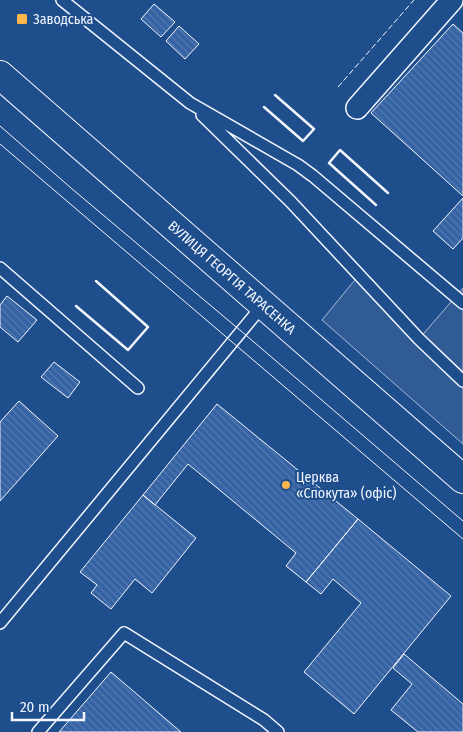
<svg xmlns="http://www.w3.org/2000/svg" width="463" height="732" font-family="'Fira Sans Condensed',sans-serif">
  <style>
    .parking { fill: #305b95; stroke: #a8bbd7 }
    .building { fill: url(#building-back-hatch); stroke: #f2f6ff }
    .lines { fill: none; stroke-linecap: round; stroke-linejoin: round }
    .service-casing { stroke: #f2f6ff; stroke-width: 14 }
    .minor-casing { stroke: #f2f6ff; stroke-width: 24 }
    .secondary-casing { stroke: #f2f6ff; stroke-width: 30 }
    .service { stroke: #1f4e8c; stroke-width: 11 }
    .minor { stroke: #1f4e8c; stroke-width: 21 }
    .secondary { stroke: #1f4e8c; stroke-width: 28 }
    .tram { stroke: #f2f6ff; stroke-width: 1 }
    .fence { stroke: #f2f6ff; stroke-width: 1; stroke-dasharray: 6 2.5; stroke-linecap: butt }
    .wall { stroke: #f2f6ff; stroke-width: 2.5 }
    .poi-dot { fill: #ffb74d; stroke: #1f4e8c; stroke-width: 2 }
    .labels { text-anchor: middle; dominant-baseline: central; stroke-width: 4; stroke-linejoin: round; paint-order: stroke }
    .poi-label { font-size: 14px; fill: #f2f6ff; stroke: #1f4e8c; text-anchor: start }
    .street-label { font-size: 14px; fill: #f2f6ff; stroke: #1f4e8c }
  </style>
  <defs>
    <pattern id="building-back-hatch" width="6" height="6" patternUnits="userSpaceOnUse" patternTransform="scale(1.25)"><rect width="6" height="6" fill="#3563a3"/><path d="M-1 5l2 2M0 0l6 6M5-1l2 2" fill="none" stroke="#537ab1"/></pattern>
  </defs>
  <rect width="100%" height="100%" fill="#1f4e8c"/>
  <path class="parking" d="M359 275 419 339 463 288V444L322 320Z"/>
  <path class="building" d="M154 4 175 22 161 37 141 19Z
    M453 24 463 33V196L371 113Z
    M179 26 199 44 185 59 166 41Z
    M463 198V238L453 249 433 231Z
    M7 296 37 320 18 342 0 327V305Z
    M54 362 80 382 68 398 41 377Z
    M19 401 58 436 0 501V422Z
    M217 404 358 519 306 582 286 566 296 553 188 464 155 505 143 495Z
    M143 495 196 538 152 593 135 579 111 609 91 593 97 585 80 572Z
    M358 519 451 596 354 714 304 672 361 603 333 579 321 594 306 582Z
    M404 654 463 704V732H418L391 710 412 684 393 668Z
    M111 672 181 732H59Z"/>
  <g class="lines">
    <g class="service-casing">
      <path id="service" d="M62 0 190 103 298 165 313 176 463 303
        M202 115 291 202 419 339 463 381
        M0 268 138 388
        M0 623 263 305
        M38 732 124 633 264 720 278 732"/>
    </g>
    <g class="minor-casing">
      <path id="minor" d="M357 108 452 0"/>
    </g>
    <g class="secondary-casing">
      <g id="secondary">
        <path id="s1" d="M0 75 463 479"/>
      </g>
    </g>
    <use href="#service" class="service"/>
    <use href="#minor" class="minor"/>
    <use href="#secondary" class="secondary"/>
    <path class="tram" d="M0 126 71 188 241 331 463 521
      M0 144 463 539"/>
    <path class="fence" d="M338 87 414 0"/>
    <path class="wall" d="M264 107 303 141 314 129 275 95
      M376 205 329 163 340 150 388 193
      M76 306 128 350 148 327 96 281"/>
  </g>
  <g class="poi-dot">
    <rect x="16" y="13" width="12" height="12" rx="2.5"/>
    <circle cx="286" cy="485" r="5"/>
  </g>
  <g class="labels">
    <g class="poi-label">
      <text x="33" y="19">Заводська</text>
      <text x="296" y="477">Церква<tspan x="296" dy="16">«Спокута» (офіс)</tspan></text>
    </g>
    <g class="street-label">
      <text stroke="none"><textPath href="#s1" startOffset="308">ВУЛИЦЯ ГЕОРГІЯ ТАРАСЕНКА</textPath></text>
    </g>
  </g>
  <path d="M12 712v8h72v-8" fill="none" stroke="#f2f6ff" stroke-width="2.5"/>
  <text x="20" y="712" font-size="15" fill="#f2f6ff" stroke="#1f4e8c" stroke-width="4" paint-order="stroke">20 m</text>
</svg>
